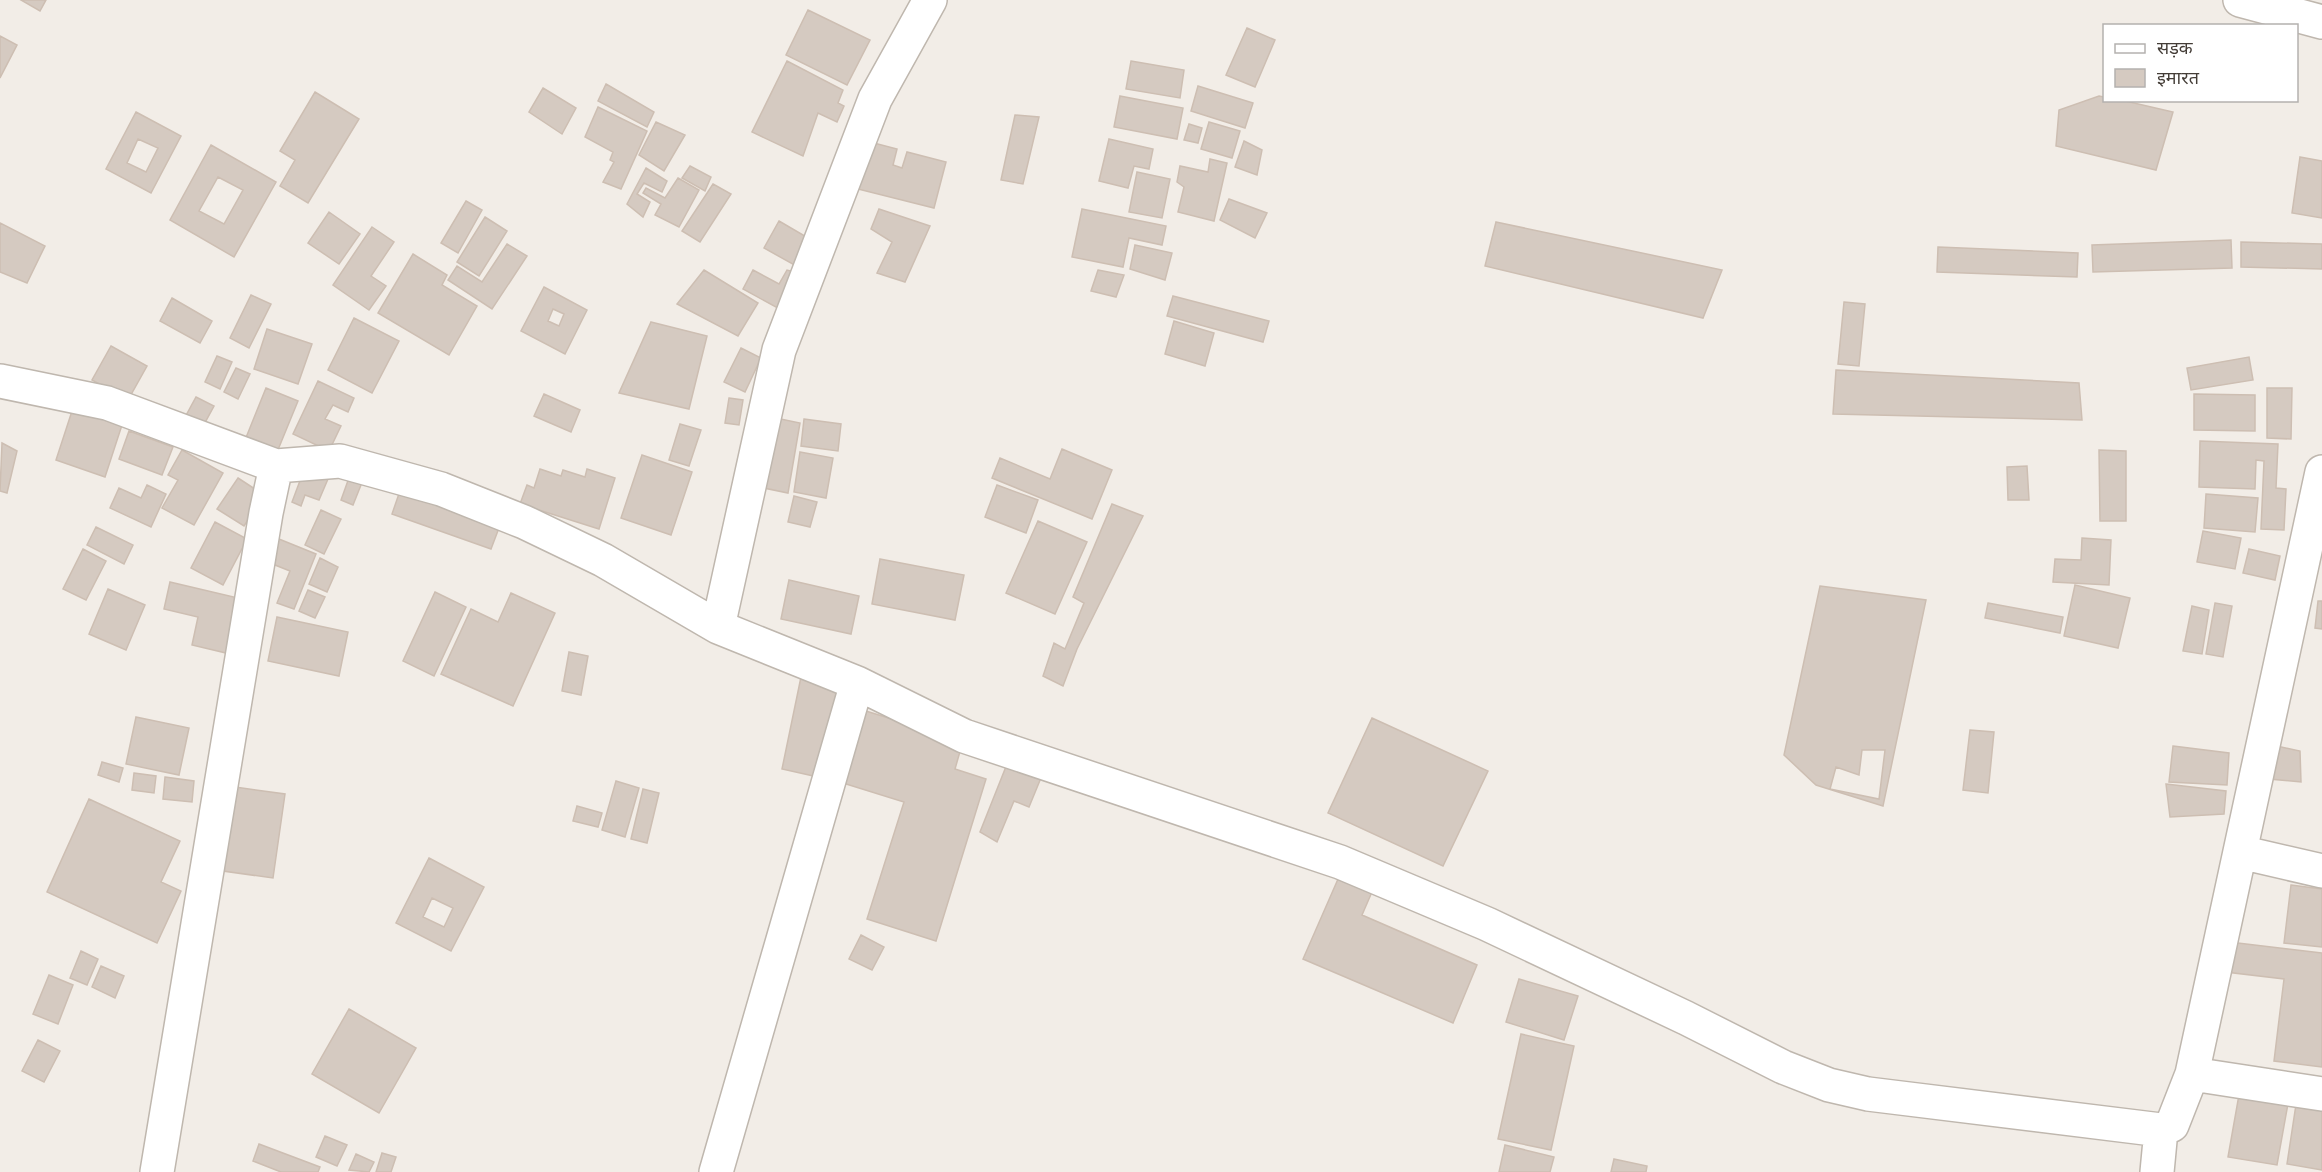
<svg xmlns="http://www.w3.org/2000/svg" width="2322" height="1172" font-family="'Work Sans','Noto Sans Devanagari',sans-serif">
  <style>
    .building { fill: #d5cac1; stroke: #cdbeb2; stroke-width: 1.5; fill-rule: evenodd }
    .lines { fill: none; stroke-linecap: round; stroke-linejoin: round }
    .street-casing { stroke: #bfb7ae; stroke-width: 36 }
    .street { stroke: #fff; stroke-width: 33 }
  </style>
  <rect width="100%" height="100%" fill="#f2ede7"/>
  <path class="building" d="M21 0H46L40 11Z
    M808 10 870 40 847 85 786 55Z
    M1247 28 1275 40 1255 87 1226 75Z
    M0 36 17 45 0 78Z
    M787 61 843 90 838 103 844 106 837 122 818 113 803 156 752 132Z
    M1131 61 1184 70 1180 98 1126 89Z
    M606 84 654 112 647 127 598 101Z
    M1198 86 1253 103 1245 128 1191 111Z
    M543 88 576 108 562 134 529 112Z
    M315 92 359 119 308 203 280 186 295 160 280 151Z
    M1120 96 1183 108 1177 139 1114 127Z
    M2099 96 2104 97V100H2121L2173 112 2156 170 2056 146 2059 110Z
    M598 107 647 131 621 189 603 182 614 162 610 160 613 152 585 137Z
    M136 112 181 136 151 193 106 169ZM138 139 158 148 146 172 127 163Z
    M1015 115 1039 117 1023 184 1001 180Z
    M656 122 685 135 664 171 639 155Z
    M1209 122 1240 131 1232 158 1201 149Z
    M1189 124 1202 128 1198 143 1184 140Z
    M1109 139 1153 149 1149 169 1134 166 1128 188 1099 181Z
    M1244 141 1262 150 1257 175 1235 167Z
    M870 142 897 149 893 165 902 168 907 152 946 162 934 208 854 188Z
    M211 145 276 182 234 257 170 220ZM218 177 243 190 224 224 199 211Z
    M2300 157 2322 161V218L2292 213Z
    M1210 159 1227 163 1214 221 1178 212 1184 187 1177 182 1180 166 1208 172Z
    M690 166 711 177 705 191 682 178Z
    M646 168 667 181 662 192 644 183 637 194 650 202 643 217 627 204Z
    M1137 172 1170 179 1162 218 1129 212Z
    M678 178 699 190 679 227 655 215 661 204 643 193 646 188 665 198Z
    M713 184 731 194 700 242 682 231Z
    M1229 199 1267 213 1255 238 1220 220Z
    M466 201 482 210 458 253 441 243Z
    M879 209 930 226 905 282 877 273 892 242 871 229Z
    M1082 209 1166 226 1162 245 1129 238 1123 267 1072 257Z
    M329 212 360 234 339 264 308 243Z
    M485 217 507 231 479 276 457 262Z
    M779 221 810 239 798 267 764 248Z
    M1496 222 1722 270 1703 318 1485 266Z
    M0 223 45 246 27 283 0 272Z
    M372 227 394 242 371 276 386 286 369 310 333 285Z
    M2231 240 2232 268 2093 272 2092 245Z
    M2241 242 2322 244V269L2241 267Z
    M507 244 527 256 492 309 448 280 457 266 482 282Z
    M1135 245 1172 253 1165 280 1130 269Z
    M1938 247 2078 253 2077 277 1937 272Z
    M413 254 447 275 442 285 477 306 449 355 378 313Z
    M704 270 758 303 738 336 677 304Z
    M753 270 779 284 787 270 802 274 785 312 743 289Z
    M1098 270 1124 275 1116 297 1091 291Z
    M544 287 587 310 565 354 521 331ZM553 309 564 314 559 326 548 321Z
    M251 295 271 304 249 348 230 338Z
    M1173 296 1269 321 1263 342 1167 316Z
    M172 298 212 321 200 343 160 321Z
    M1844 302 1865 304 1859 366 1838 364Z
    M354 318 399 341 372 393 328 370Z
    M1174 321 1214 333 1205 366 1165 354Z
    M651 322 707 336 689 409 619 393Z
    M267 329 312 344 298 384 254 369Z
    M111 346 147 366 128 400 92 380Z
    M741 348 761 358 745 392 724 382Z
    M217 356 232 362 220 389 205 382Z
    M2249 357 2253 380 2191 390 2187 368Z
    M236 368 250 374 238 399 224 392Z
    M1836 370 2079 383 2082 420 1833 414Z
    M318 381 354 398 348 412 333 405 325 419 341 426 329 451 293 434Z
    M266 388 298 401 275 457 243 445Z
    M2267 388H2292L2291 439 2267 438Z
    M544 394 580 410 571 432 534 416Z
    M2194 394 2255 395V431L2194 430Z
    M196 397 214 406 201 430 183 421Z
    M729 398 743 400 739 425 725 423Z
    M73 408 122 425 105 477 56 460Z
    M771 417 800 423 788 493 759 487Z
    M804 419 841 424 838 451 801 446Z
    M680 424 701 430 689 466 669 460Z
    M129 431 173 447 162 475 119 459Z
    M2200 441 2278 444 2276 488 2286 489 2284 530 2261 529 2264 461 2256 460 2255 489 2199 487Z
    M2 443 17 451 7 493 0 491Z
    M1062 449 1112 470 1092 519 992 478 1000 458 1050 479Z
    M182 450 223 473 194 525 162 508 178 480 168 475Z
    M2099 450 2126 451V521H2100Z
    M800 452 833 458 826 498 794 492Z
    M642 455 692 472 671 535 621 518Z
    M2027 466 2029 500H2008L2007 467Z
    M540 469 561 476 563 470 585 477 587 469 615 478 599 529 520 504 527 485 534 488Z
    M304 470 328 479 319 500 305 495 301 506 292 502Z
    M350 475 363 480 353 505 341 500Z
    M238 478 264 495 244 526 217 509Z
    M147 485 166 494 151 527 110 508 119 488 141 498Z
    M402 485 502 520 491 549 392 514Z
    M997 485 1038 500 1026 533 985 517Z
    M2206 494 2258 498 2255 532 2204 528Z
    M794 496 817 502 810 527 788 522Z
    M1112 504 1143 516 1077 649 1063 686 1043 676 1054 643 1065 649 1084 603 1073 597Z
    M321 510 341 519 324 554 305 545Z
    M1038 521 1087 542 1055 614 1006 593Z
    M215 522 247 539 223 585 191 568Z
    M96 527 133 545 124 564 87 545Z
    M2203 531 2241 538 2235 569 2197 562Z
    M274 537 316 554 294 609 277 603 290 571 265 561Z
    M2082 538 2111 540 2109 585 2053 582 2055 559 2081 560Z
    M83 549 106 561 86 600 63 589Z
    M2249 549 2280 556 2275 580 2243 573Z
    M320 558 338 567 327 592 309 584Z
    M880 559 964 575 955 620 872 604Z
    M789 580 859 596 851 634 781 619Z
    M170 582 238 598 226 653 192 645 198 617 164 609Z
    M2075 585 2130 598 2118 648 2064 636Z
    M1820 586 1926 600 1883 806 1816 785 1784 755Z
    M108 589 145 605 126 650 89 634Z
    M308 590 325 597 315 618 299 611Z
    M435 592 466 607 434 676 403 661Z
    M511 593 555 613 513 706 441 674 471 609 498 622Z
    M2318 601H2322V629L2315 628Z
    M1988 603 2063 617 2060 633 1985 618Z
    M2215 603 2232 606 2223 657 2206 654Z
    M2192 606 2209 610 2202 654 2183 651Z
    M277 617 348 632 339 676 268 661Z
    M569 652 588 656 581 695 562 691Z
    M801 677 846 687 827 779 782 769Z
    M853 707 963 741 955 769 986 779 936 941 867 919 904 802 830 779Z
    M136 717 189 728 179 775 126 764Z
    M1372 718 1488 771 1443 866 1328 813Z
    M1970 730 1994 732 1988 793 1963 790Z
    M2272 745 2300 751 2301 782 2269 779Z
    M2173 746 2229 753 2227 785 2169 782Z
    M1862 750H1885L1879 799 1830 789 1836 767 1859 775Z
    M1009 759 1043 773 1029 807 1014 801 997 842 980 832Z
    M102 762 123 768 119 782 98 775Z
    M134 773 156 776 154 793 132 790Z
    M165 777 194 781 192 802 163 799Z
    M616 781 639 788 625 837 602 830Z
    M2166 784 2226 791 2224 814 2170 817Z
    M235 787 285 794 273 878 223 871Z
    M643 789 659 793 647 843 631 839Z
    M89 799 180 841 161 882 181 891 157 943 47 892Z
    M577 806 602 813 598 827 573 821Z
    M429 858 484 887 451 951 396 923ZM432 898 453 908 444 927 423 917Z
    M1342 870 1375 885 1362 915 1477 965 1453 1023 1303 959Z
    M2291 885 2322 889V947L2284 943Z
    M861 935 884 947 872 970 849 959Z
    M2221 941 2322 953V1067L2274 1061 2284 979 2217 971Z
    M81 951 98 959 87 985 70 978Z
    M101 966 124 976 115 998 92 987Z
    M49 975 73 985 58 1024 33 1014Z
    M1519 979 1578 996 1564 1040 1506 1022Z
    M349 1009 416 1048 379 1113 312 1074Z
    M1521 1034 1574 1046 1551 1150 1498 1139Z
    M38 1040 60 1051 44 1082 22 1071Z
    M2240 1089 2289 1098 2277 1165 2228 1157Z
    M2297 1098 2322 1103V1170L2287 1164Z
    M325 1136 347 1145 337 1166 316 1157Z
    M259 1144 320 1167 318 1172H281L253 1161Z
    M1505 1145 1554 1157 1550 1172H1499Z
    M382 1153 396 1157 391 1172H376Z
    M356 1154 374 1162 369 1172 349 1170Z
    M1614 1159 1647 1166 1646 1172H1611Z"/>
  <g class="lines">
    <g class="street-casing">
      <path id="street" d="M2240 0 2322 22
        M0 381 107 403 276 466 340 461 441 489 524 522 603 560 718 627 857 683 964 736 1340 862 1487 924 1686 1018 1783 1067 1829 1085 1868 1094 2161 1130 2172 1125 2192 1074 2322 472
        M718 627 779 350 875 99 930 0
        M2240 852 2322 871
        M2192 1074 2322 1094
        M157 1172 266 513 276 466
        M716 1172 857 683
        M2157 1172 2161 1130"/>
    </g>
    <use href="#street" class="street"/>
  </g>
  <rect x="2103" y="24" width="195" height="78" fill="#ffffff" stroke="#b4b1af" stroke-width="1.5"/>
  <rect x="2115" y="44" width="30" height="9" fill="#ffffff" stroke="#b4b1af" stroke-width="1.5"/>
  <text x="2157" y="54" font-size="18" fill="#443d37">सड़क</text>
  <rect x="2115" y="69" width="30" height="18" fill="#d5cac1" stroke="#b4b1af" stroke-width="1.5"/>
  <text x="2157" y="84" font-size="18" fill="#443d37">इमारत</text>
</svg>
